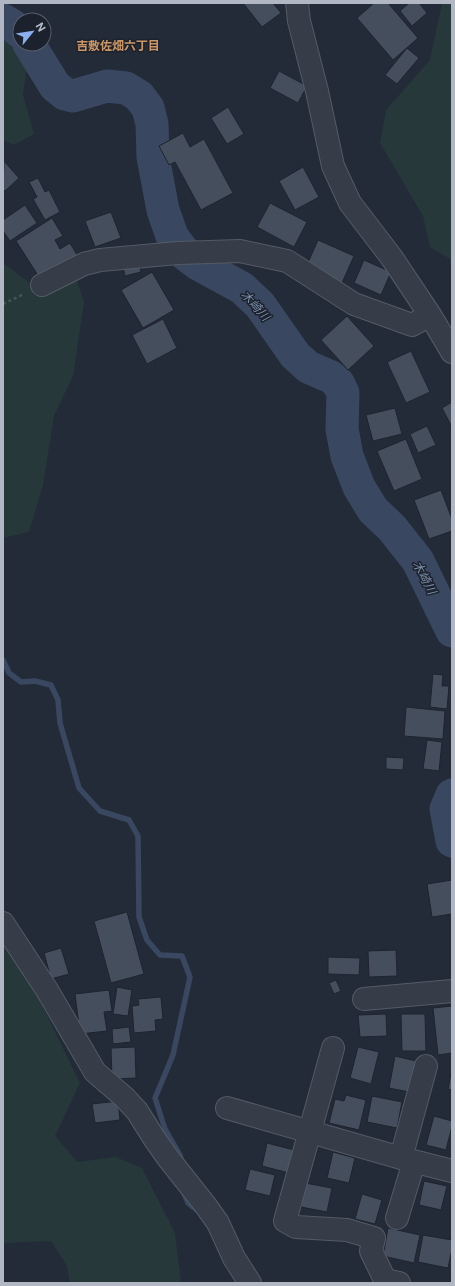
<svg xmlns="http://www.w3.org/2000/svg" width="455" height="1286" font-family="Commissioner,'Noto Sans JP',sans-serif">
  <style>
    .green { fill: #26383a }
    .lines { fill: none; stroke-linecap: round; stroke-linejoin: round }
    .stream { stroke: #394860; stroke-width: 5.5 }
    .river { stroke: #394860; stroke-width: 33 }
    .building { fill: #444e5c; stroke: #1e242f }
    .minor-casing { stroke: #545b66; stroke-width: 24 }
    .path { stroke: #445558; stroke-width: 2.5; stroke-dasharray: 3 3; stroke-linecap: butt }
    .minor { stroke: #363d48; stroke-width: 22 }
    .labels { text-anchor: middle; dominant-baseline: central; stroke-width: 3; stroke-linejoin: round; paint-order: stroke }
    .neighbourhood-label { font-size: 12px; font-weight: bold; fill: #cb9565; stroke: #1c222d }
    .water-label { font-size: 12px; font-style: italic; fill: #7b8eaa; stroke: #1c222d }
  </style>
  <rect width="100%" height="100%" fill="#232b38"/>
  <path class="green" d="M442 3H452V260L430 247 423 216 380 143 386 110 430 60Z
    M3 29 10 33 27 66 23 95 34 134 14 145 3 140Z
    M3 263 38 289 77 281 84 302 73 376 54 416 43 485 29 532 3 538Z
    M3 942 33 987 80 1083 55 1136 77 1162 116 1157 142 1168 175 1233 181 1283H70L67 1266 51 1241 3 1243Z"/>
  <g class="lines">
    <path class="stream" d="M3 660 9 673 21 682 35 681 51 685 58 700 60 723 79 788 100 811 129 820 138 836 139 917 147 940 160 955 182 956 190 977 173 1055 155 1098 165 1129 180 1155 182 1162
      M184 1193 188 1203 197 1210"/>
    <path class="river" d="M3 20 13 26 20 32
      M29 44 55 86 65 94 73 96 107 86 126 88 139 96 148 108 152 124 153 157 163 210 172 236 186 255 198 264 242 288 260 305 295 355 308 367 331 377 338 383 343 393 342 429 347 456 359 487 373 510 392 528 418 561 452 631
      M452 795 446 809 452 841"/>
  </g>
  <path class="building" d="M243 3H273L281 13 262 27Z
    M374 3H388L418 38 393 60 357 18Z
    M409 3H419L427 13 412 26 400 11Z
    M407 48 419 58 397 84 385 75Z
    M279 71 307 86 298 103 270 88Z
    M228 107 244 134 227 144 211 118Z
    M183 133 190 147 204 139 233 193 201 210 175 162 169 165 159 146Z
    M4 161 19 178 5 191 3 189Z
    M303 167 319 197 295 210 279 181Z
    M38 178 45 192 49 190 60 212 45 220 33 199 37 197 29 182Z
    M270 203 307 222 294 247 257 227Z
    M25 205 37 223 10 241 3 231V220Z
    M111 212 121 238 95 247 85 221Z
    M52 218 63 236 55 240 60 249 70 243 80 260 39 277 16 241Z
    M318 240 354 256 342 283 306 267Z
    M138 259 141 272 125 276 122 263Z
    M364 260 391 272 381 295 354 283Z
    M152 272 174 310 143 328 121 290Z
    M347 316 374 346 348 370 321 340Z
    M163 319 177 348 147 364 132 335Z
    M411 351 430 392 406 403 387 362Z
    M452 402V427L442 408Z
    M395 408 402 434 373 441 366 415Z
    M427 426 436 445 418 453 410 434Z
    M406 439 422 479 394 491 377 451Z
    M441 490 452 519V531L429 539 414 500Z
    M433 674 443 675 442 686H449L447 709 430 707Z
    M406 707 445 711 443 739 404 736Z
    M427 740 442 742 439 771 423 769Z
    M386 757 404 758 403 770 386 769Z
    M452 880V914L432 917 427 884Z
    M127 912 144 974 111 983 94 921Z
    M61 948 69 974 51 979 44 953Z
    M396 950 397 976 369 977 368 951Z
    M328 957 360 958 359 975 328 974Z
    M336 980 341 991 334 994 329 983Z
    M117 987 132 990 128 1016 113 1014Z
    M109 990 112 1011 104 1012 107 1031 80 1034 75 994Z
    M161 997 163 1019 155 1020 156 1031 134 1033 132 1006 139 1005 138 999Z
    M452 1006V1053L438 1055 433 1008Z
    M386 1014 387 1036 360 1037 358 1015Z
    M401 1014H425L426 1051H402Z
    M129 1027 131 1042 113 1044 112 1029Z
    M135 1047 136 1078 112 1079 111 1048Z
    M358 1047 379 1052 371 1084 350 1078Z
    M395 1056 416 1061 409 1092 389 1088Z
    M452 1069V1090L448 1089Z
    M346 1095 366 1100 359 1130 329 1123 335 1099 344 1101Z
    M372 1096 402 1102 397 1128 367 1122Z
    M118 1101 120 1120 95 1123 92 1104Z
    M434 1116 452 1121V1126L446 1150 426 1145Z
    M267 1143 294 1150 289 1173 262 1166Z
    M333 1152 355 1158 349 1183 327 1178Z
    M250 1169 275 1175 270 1196 245 1190Z
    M424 1181 447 1186 441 1210 419 1205Z
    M305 1183 332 1188 327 1212 301 1207Z
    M362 1194 382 1200 375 1224 355 1219Z
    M388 1228 420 1235 414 1263 383 1256Z
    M423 1235 452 1240V1249L448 1268 418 1262Z"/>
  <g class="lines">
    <g class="minor-casing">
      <path id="minor" d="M297 3 299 21 317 91 333 166 350 203 392 258 430 315 452 352
        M42 285 84 264 100 260 178 253 240 251 287 261 354 304 412 325 430 315
        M3 923 47 990 95 1072 124 1097 137 1111 154 1138 168 1158 206 1206 218 1223 234 1258 250 1283
        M364 999 452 991
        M333 1048 285 1221 296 1227 347 1230 374 1238 371 1251 385 1280 399 1283
        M227 1108 401 1158 452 1171
        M401 1158 426 1066
        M397 1218 414 1162"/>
    </g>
    <path class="path" d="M3 304 24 294"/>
    <use href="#minor" class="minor"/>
  </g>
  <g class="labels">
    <g class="neighbourhood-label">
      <text x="118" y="45">吉敷佐畑六丁目</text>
    </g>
    <g class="water-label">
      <text transform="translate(256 305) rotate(48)">木崎川</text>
      <text transform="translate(425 577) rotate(62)">木崎川</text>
    </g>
  </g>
  <rect width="455" height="1286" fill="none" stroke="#b1b8c4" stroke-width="8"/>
  <g transform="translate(32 32) rotate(60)"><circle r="19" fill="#1c222d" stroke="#585e69"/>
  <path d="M0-3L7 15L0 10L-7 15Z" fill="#8baeef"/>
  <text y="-6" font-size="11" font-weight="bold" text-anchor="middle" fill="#b1b8c4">N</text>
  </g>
</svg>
